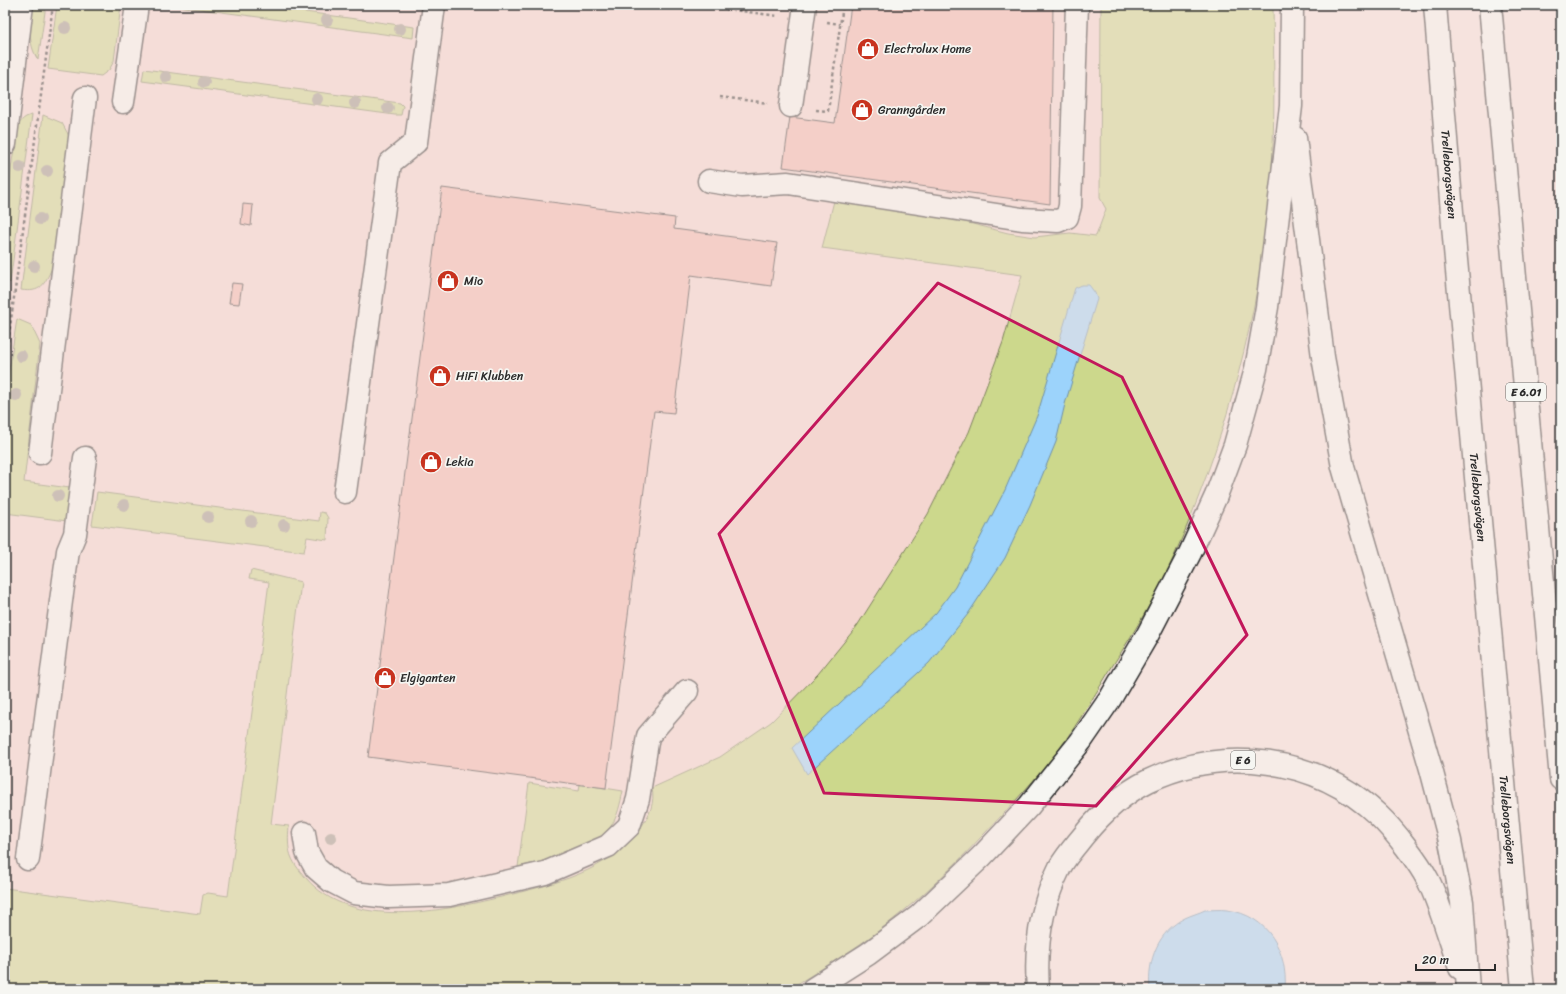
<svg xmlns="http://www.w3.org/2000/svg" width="1566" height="994" font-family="Sriracha,sans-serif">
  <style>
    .built { fill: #f4d6d0 }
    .green { fill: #ccd88c; stroke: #7c825c }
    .water { fill: #9cd3fb; stroke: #6f90a8 }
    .building { fill: #f2b7ae; stroke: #2b2b2b }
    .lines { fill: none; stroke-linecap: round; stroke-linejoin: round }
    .minor-casing { stroke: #2b2b2b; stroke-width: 25 }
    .highway-casing { stroke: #2b2b2b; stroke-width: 25 }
    .path { stroke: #2b2b2b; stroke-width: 2.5; stroke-dasharray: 3 3; stroke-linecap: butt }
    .minor { stroke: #f6f6f2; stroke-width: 22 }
    .highway { stroke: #f6f6f2; stroke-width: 22 }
    .tree { fill: #9c9589 }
    .marked { fill: none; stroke: #c2185b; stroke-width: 3; stroke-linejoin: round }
    .labels { text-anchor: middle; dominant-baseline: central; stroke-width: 3.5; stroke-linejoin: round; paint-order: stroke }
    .shield { fill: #f6f6f2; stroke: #686867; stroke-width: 1 }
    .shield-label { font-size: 11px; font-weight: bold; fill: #2b2b2b }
    .poi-label { font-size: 12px; fill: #2b2b2b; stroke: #f6f6f2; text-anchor: start }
    .street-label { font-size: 12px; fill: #2b2b2b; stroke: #f6f6f2 }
  </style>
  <rect width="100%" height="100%" fill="#f5e3de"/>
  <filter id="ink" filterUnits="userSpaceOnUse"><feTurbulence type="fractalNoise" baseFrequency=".025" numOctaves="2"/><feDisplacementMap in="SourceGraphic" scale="8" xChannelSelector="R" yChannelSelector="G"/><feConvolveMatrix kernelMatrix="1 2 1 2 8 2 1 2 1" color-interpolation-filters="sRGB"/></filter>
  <g filter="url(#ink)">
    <path class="built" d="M5 5H1229L945 849 5 989Z"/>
    <path class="green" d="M33 5H46L38 60C27 42 30 26 33 5Z
      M57 5H121L114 61 109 70 101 76 48 69Z
      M170 5H254L414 27 413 38Z
      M1101 5H1273C1274 78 1276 152 1267 225 1253 338 1221 450 1175 554 1158 593 1136 629 1113 665 1096 693 1079 722 1060 748 1036 779 1010 807 983 835 954 866 924 895 890 922 859 947 823 968 789 989H5V888L200 914 203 895 208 893 228 896 269 582 249 579 251 570 301 582 271 824 289 826C287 851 289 859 306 878 351 931 443 911 501 897 552 884 609 873 641 827 650 815 655 802 652 788L720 757 771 722 818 674 857 626 928 514 969 432 1003 342 1022 275 822 248 834 201 957 220 1008 233 1035 237 1070 233 1096 236 1106 209 1100 198Z
      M144 69 400 103 403 106 401 115H395L142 81Z
      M32 115 10 283 5 278V217L16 131C20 122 22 117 32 115Z
      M43 115 62 123 69 136 52 268C44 285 41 293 21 290Z
      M17 319 31 325 40 344 24 482 70 488 67 521 5 513V395Z
      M97 492 319 521 320 512 325 513 328 518 327 540 307 537 304 552 92 525Z
      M529 783 579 791 580 784 623 791C620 804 618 816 611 826 595 849 544 861 518 867Z"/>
    <path class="water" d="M1082 285H1089L1095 293 1097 299 1065 404 1056 442 1030 505 1005 558 968 614 929 663 807 774 792 748 936 613 955 587 1005 490 1037 416 1075 288Z
      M1205 910C1212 910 1220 909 1227 910 1268 915 1288 952 1285 989H1150C1147 961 1158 931 1185 918 1191 915 1199 913 1205 910Z"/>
    <path class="building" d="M851 5H1053L1050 204 783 167 790 117 835 123Z
      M442 188 675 218 674 229 777 243 771 286 691 275 674 413 654 411 606 788 368 757Z
      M243 204 253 205 251 226 241 224Z
      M232 283 242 284 239 304 229 303Z"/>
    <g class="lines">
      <g class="minor-casing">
        <path id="minor" d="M123 102 137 5
          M791 106 805 5
          M5 144 22 5
          M709 181 742 186 788 183 1022 219 1058 221 1067 217 1070 206 1077 5
          M40 453 85 98
          M345 492 390 163 416 142 434 5
          M304 833 307 852 316 868 331 881 354 893 388 897 449 895 545 873 608 846 629 826 638 799 648 736 687 691
          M28 859 61 601 68 551 75 534 85 458"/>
      </g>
      <g class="highway-casing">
        <g id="highway">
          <path id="s1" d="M1435 5 1455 249 1523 989"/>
          <path d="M1490 5 1561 779"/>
          <path d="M1295 138 1323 357 1343 467 1431 769 1450 841 1462 902 1468 989"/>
          <path d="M813 989 868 954 919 916 982 856 1029 806 1081 741 1110 699 1148 634 1190 553 1216 496 1235 445 1256 369 1267 307 1291 106 1292 5"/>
          <path d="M1038 989C1035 948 1041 905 1060 867 1066 856 1076 845 1084 835 1101 814 1124 793 1148 781 1223 745 1317 757 1378 815 1394 830 1419 862 1429 882 1441 907 1450 941 1460 968"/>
        </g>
      </g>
      <path class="path" d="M696 5 778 16
        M827 22 840 24
        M720 97 768 103
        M816 110 828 111 843 5
        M5 365 53 5"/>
      <use href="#minor" class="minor"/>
      <use href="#highway" class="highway"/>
    </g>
    <g class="tree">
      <circle cx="327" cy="20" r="6"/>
      <circle cx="65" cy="28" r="6"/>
      <circle cx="400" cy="29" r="6"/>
      <circle cx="166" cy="77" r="6"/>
      <circle cx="204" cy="82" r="6"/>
      <circle cx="317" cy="99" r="6"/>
      <circle cx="355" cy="103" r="6"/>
      <circle cx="388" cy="108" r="6"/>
      <circle cx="20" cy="167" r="6"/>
      <circle cx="47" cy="171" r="6"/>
      <circle cx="40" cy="219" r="6"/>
      <circle cx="34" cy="266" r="6"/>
      <circle cx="21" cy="356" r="6"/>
      <circle cx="16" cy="395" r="6"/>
      <circle cx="58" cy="496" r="6"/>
      <circle cx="124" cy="505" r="6"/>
      <circle cx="208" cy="517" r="6"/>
      <circle cx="251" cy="521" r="6"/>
      <circle cx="284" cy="525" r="6"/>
      <circle cx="331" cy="838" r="6"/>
    </g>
  </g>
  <path d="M0 0H1566V994H0ZM938 283 1122 377 1247 635 1096 806 824 793 719 534Z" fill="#f5e3de" fill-opacity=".55" fill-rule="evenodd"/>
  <path class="marked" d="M938 283 1122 377 1247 635 1096 806 824 793 719 534Z"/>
  <defs>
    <g id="shop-disc" transform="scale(1.15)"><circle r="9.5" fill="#c8321e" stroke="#f6f6f2"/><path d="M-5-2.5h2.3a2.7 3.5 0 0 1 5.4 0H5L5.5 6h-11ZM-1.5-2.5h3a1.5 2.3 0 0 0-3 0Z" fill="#fff"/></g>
  </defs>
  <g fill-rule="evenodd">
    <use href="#shop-disc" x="868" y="49"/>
    <use href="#shop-disc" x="862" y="110"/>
    <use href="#shop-disc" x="448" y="281"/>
    <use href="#shop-disc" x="440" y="376"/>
    <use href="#shop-disc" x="431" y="462"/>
    <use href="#shop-disc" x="385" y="678"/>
  </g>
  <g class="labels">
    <g class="shield">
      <rect x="1506" y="383" width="40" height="18" rx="3"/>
      <rect x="1231" y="751" width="24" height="18" rx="3"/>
    </g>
    <g class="shield-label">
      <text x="1526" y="392">E 6.01</text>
      <text x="1243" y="760">E 6</text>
    </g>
    <g class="poi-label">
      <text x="884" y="49">Electrolux Home</text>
      <text x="878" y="110">Granngården</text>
      <text x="464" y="281">Mio</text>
      <text x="456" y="376">HiFi Klubben</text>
      <text x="446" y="462">Lekia</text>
      <text x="400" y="678">Elgiganten</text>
    </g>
    <g class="street-label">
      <text stroke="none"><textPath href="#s1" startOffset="170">Trelleborgsvägen</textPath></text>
      <text stroke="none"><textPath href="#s1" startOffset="494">Trelleborgsvägen</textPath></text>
      <text stroke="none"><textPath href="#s1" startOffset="818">Trelleborgsvägen</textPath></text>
    </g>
  </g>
  <rect width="1566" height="994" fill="none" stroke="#f6f6f2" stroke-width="20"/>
  <rect x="10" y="10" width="1546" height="974" fill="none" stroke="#2b2b2b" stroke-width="1.5" filter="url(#ink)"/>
  <path d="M1416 964v6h79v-6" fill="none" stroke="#2b2b2b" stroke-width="2"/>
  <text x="1422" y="964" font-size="12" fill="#2b2b2b" stroke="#f6f6f2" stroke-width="3" paint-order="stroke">20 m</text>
</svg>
